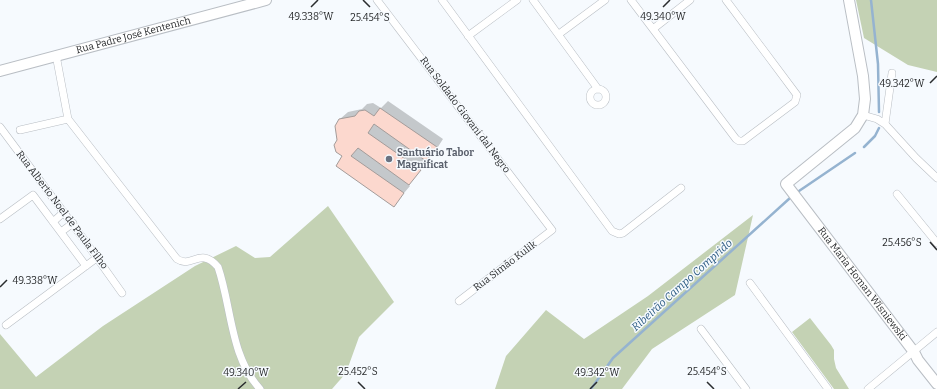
<svg xmlns="http://www.w3.org/2000/svg" width="937" height="389" font-family="Bitter,serif">
  <style>
    .green { fill: #c4d2b4 }
    .shadow { fill: #0003 }
    .lines { fill: none; stroke-linecap: round; stroke-linejoin: round }
    .stream { stroke: #95b3d0; stroke-width: 2.5 }
    .building { fill: #fcd8ce; stroke: #a49c9a }
    .street-casing { stroke: #b9bec4; stroke-width: 8 }
    .secondary-casing { stroke: #b9bec4; stroke-width: 12 }
    .street { stroke: #fff; stroke-width: 7 }
    .secondary { stroke: #fff; stroke-width: 10 }
    .ticks { fill: none; stroke: #2a2c2e; stroke-width: 1.5 }
    .worship-dot { fill: #6b7280; stroke: #f6fafe; stroke-width: 1.5 }
    .labels { text-anchor: middle; dominant-baseline: central; stroke-width: 3; stroke-linejoin: round; paint-order: stroke }
    .street-label { font-size: 10px; fill: #2a2c2e; stroke: #f6fafe }
    .worship-label { font-size: 10px; font-weight: bold; fill: #5b616d; stroke: #f6fafe; text-anchor: start }
    .water-label { font-size: 11px; font-style: italic; fill: #2d5c83; stroke: #f6fafe }
    .ticks-label { font-size: 10px; text-anchor: middle; fill: #2a2c2e; stroke: #f6fafe; stroke-width: 3; stroke-linejoin: round; paint-order: stroke }
  </style>
  <rect width="100%" height="100%" fill="#f6fafe"/>
  <path class="green" d="M856 0H937V72L908 65 864 38Z
    M328 206 394 302 359 337 346 373 332 389H0V334L36 377 103 326 195 266 236 246 255 258 270 257Z
    M753 215 735 295 652 349 622 389H495L506 356 546 310 584 339 648 296Z
    M810 318 831 345 834 350V359L836 368 849 389H834L792 332Z"/>
  <path class="shadow" d="M388 101 443 139 434 153 425 161 427 162 408 184 410 186 393 206 344 156 338 141 340 119 348 112 362 109 367 104 373 103 381 108Z"/>
  <g class="lines">
    <path class="stream" d="M871 0 878 64 879 112
      M864 147 875 136 879 128
      M799 191 855 153
      M591 389 613 358 790 198"/>
  </g>
  <path class="building" d="M380 108 437 147 426 161 374 124 368 133 421 170 409 185 358 148 351 156 404 193 394 207 336 166 342 156 336 152 334 145 337 140 335 126 339 119 355 116 359 111 365 110 374 116Z"/>
  <g class="lines">
    <g class="street-casing">
      <path id="street" d="M377 0 552 230 459 301
        M442 0 612 231 619 234 623 233 681 188
        M533 0 598 89
        M631 0 736 139 739 141H743L795 102 797 95 726 0
        M653 29 690 0
        M559 34 605 0
        M468 36 517 0
        M56 55 68 119 177 259C192 269 200 246 218 267 232 308 230 356 260 389
        M590 97a8 8 0 1 1 16 0a8 8 0 1 1-16 0Z
        M863 115 877 119 885 124 916 158 937 178
        M885 124 892 73
        M0 127 85 241 122 293
        M20 130 68 119
        M897 194 937 243
        M0 219 33 195 86 266
        M53 222 64 212
        M61 232 73 223
        M750 283 828 389
        M6 325 98 257
        M701 329 746 389
        M868 389 937 332"/>
    </g>
    <g class="secondary-casing">
      <g id="secondary">
        <path id="s1" d="M849 0 863 76 865 99 863 115 855 128 786 184 914 352 918 360 937 384"/>
        <path id="s2" d="M0 71 266 0"/>
      </g>
    </g>
    <use href="#street" class="street"/>
    <use href="#secondary" class="secondary"/>
  </g>
  <path class="ticks" d="M363 0 370 7M311 7 318 0M663 7 670 0M930 83 937 76M930 242 937 250M0 287 7 280M358 382 365 389M707 382 714 389M238 389 246 382M590 389 597 382"/>
  <circle class="worship-dot" cx="389" cy="159" r="4"/>
  <g class="labels">
    <g class="street-label">
      <text stroke="none"><textPath href="#s2" startOffset="138">Rua Padre José Kentenich</textPath></text>
      <text transform="translate(465 115) rotate(53)">Rua Soldado Giovani dal Negro</text>
      <text transform="translate(62 210) rotate(53)">Rua Alberto Noel de Paula Filho</text>
      <text transform="translate(505 266) rotate(-37)">Rua Simão Kulik</text>
      <text stroke="none"><textPath href="#s1" startOffset="346">Rua Maria Homan Wisniewski</textPath></text>
    </g>
    <g class="worship-label">
      <text x="397" y="153">Santuário Tabor<tspan x="397" dy="12">Magnificat</tspan></text>
    </g>
    <g class="water-label">
      <text transform="translate(682 285) rotate(-42)">Ribeirão Campo Comprido</text>
    </g>
  </g>
  <g class="ticks-label">
    <text x="311" y="20">49.338°W</text>
    <text x="663" y="20">49.340°W</text>
    <text x="370" y="21">25.454°S</text>
    <text x="902" y="87">49.342°W</text>
    <text x="902" y="246">25.456°S</text>
    <text x="35" y="284">49.338°W</text>
    <text x="358" y="375">25.452°S</text>
    <text x="707" y="375">25.454°S</text>
    <text x="246" y="376">49.340°W</text>
    <text x="597" y="376">49.342°W</text>
  </g>
</svg>
